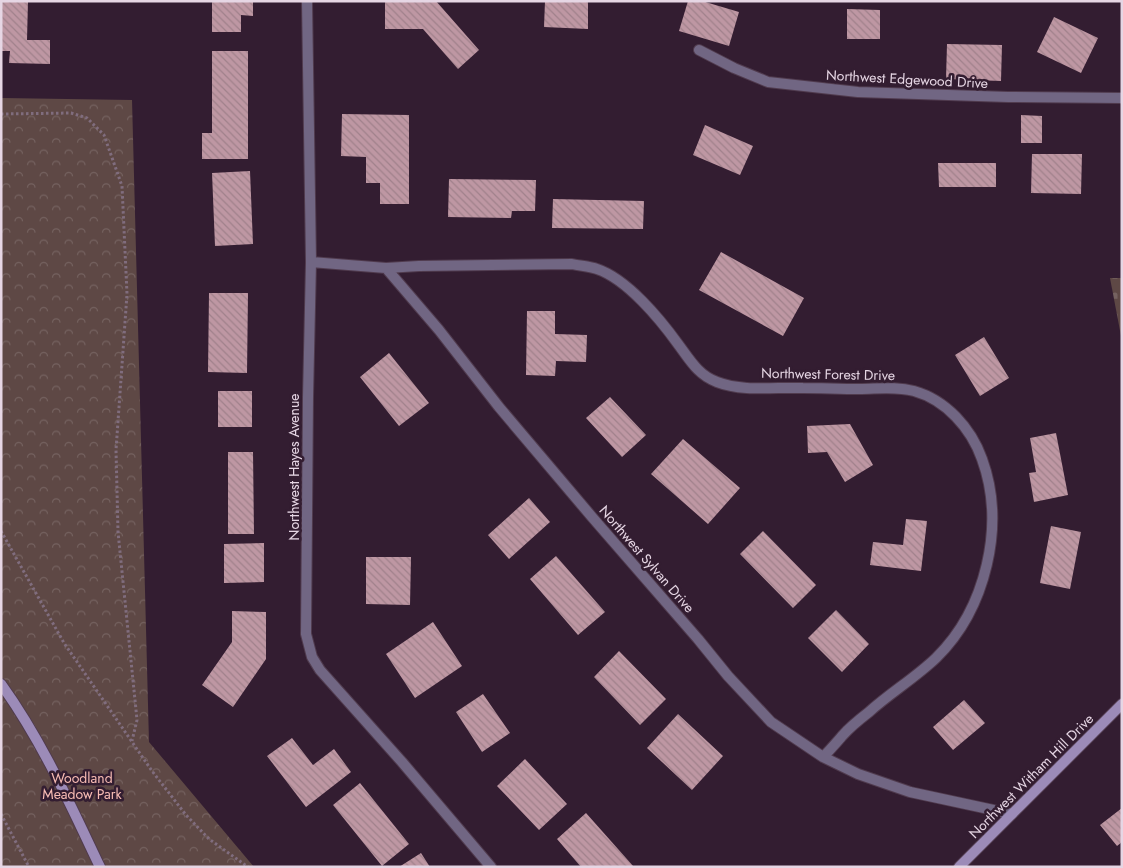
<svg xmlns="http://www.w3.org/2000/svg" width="1123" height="868" font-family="Jost,sans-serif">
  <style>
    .cemetery { fill: url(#cemetery-stones) }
    .park { fill: url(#park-crowns) }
    .building { fill: url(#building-back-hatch) }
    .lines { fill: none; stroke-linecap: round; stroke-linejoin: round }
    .street-casing { stroke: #503b4e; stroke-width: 12 }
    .secondary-casing { stroke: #503b4e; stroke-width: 12 }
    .path { stroke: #806d7e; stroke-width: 3; stroke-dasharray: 2.5 2.5; stroke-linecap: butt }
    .street { stroke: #716683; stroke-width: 10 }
    .secondary { stroke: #9c8bb8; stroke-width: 10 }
    .labels { text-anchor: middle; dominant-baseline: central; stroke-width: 5; stroke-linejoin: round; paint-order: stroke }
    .street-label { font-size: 14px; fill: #e6d6e4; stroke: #331d31 }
    .park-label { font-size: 14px; fill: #f8bcb4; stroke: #331d31 }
  </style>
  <defs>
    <pattern id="cemetery-stones" width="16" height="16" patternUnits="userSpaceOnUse" patternTransform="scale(1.25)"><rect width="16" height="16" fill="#5e4845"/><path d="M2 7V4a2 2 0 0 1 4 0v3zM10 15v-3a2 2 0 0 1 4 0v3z" fill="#756260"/></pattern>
    <pattern id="park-crowns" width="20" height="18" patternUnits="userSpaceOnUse" patternTransform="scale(1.25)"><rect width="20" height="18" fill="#5e4845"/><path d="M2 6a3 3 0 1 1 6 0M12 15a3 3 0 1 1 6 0" fill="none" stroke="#756260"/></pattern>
    <pattern id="building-back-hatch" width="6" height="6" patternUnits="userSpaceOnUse" patternTransform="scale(1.25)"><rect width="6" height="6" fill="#be97a3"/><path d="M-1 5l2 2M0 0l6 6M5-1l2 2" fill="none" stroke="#a0818b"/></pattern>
  </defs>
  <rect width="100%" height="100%" fill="#331d31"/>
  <path class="cemetery" d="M1110 278H1122V341Z"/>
  <path class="park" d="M1 98 132 100 149 742 254 867H1Z"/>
  <path class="building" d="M1 1H28L27 40H50V64L9 63 10 51H1Z
    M212 1H253V16L241 15V32H212Z
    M385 1H436L479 50 458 69 423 29H385Z
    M545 1H588V29L544 27Z
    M688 1H702L739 12 729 46 679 31Z
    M847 9 880 10V39H847Z
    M1054 17 1098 38 1081 73 1037 52Z
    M947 44 1002 45 1001 81 946 79Z
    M212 51H248V159H202V133H212Z
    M342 114 409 115V204H380V183H366V157L341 156Z
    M1021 115 1042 116V143H1021Z
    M705 125 753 146 740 175 693 155Z
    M1032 154H1082L1081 194 1031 193Z
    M938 163H996V187H939Z
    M250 171 253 244 215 246 212 173Z
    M449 179 536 180 535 211H512L511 218 448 217Z
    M553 199 644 201 643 229 552 228Z
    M721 252 804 298 783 336 699 290Z
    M209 293H248L247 373 208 372Z
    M527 311H555V334L587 335 586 362 556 361 555 376 526 375Z
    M984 337 1009 378 980 396 955 355Z
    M389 353 429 403 399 426 360 377Z
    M218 391H252V427H218Z
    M610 397 646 435 622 457 586 418Z
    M850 424 873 465 845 482 827 452 808 453 807 426Z
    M1056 433 1068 495 1034 502 1029 473 1036 472 1030 438Z
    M683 439 740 488 708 524 651 474Z
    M228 452H253L254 534H228Z
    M529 498 550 522 509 559 488 535Z
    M906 519 927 521 921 571 870 565 873 542 903 545Z
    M1051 526 1081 532 1070 589 1040 583Z
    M763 531 816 585 793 608 740 554Z
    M264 543V582L224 583V544Z
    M556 556 605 612 578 635 530 579Z
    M366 557H411L410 605 366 604Z
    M836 610 869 644 842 672 808 638Z
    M232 611 266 612V659L233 707 202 685 232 642Z
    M433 622 462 666 415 698 386 654Z
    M619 651 666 699 640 725 594 677Z
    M483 694 510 733 482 752 456 712Z
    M964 700 985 723 953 750 933 727Z
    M678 714 723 756 692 790 647 748Z
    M292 738 313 765 334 749 351 772 306 807 267 756Z
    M525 759 567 804 539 830 497 786Z
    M360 783 409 844 382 866 333 805Z
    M1122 808V842L1117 846 1100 825Z
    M586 813 634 867H581L557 839Z
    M421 853 430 867H399Z"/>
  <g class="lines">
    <g class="street-casing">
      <path id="street" d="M307 1 311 262 308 397 306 634 312 657 320 670 402 762 491 867
        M699 50 734 68 768 82 858 92 1008 97 1122 98
        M311 262 386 268 439 330 499 407 592 517 698 639 728 676 771 722 823 757 858 774 910 792 1012 814
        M386 268 419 266 572 264C580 266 589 266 597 269 627 279 660 319 678 344 690 360 698 375 717 382 743 392 775 387 803 388 821 388 840 389 859 389 877 389 896 386 914 391 946 400 971 428 982 459 1006 525 986 609 936 658 915 678 890 693 869 712 860 719 850 727 843 735 836 743 830 750 823 757"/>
    </g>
    <g class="secondary-casing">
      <path id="secondary" d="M1 684C42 741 70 804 100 867
        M959 867 1122 704"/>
    </g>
    <path class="path" d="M1 114 71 113 87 118 104 135 122 186 127 294 116 450 118 532 137 720 132 741
      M1 531 64 643 152 771 186 815 209 839 248 867
      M1 814 29 867"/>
    <use href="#street" class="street"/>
    <use href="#secondary" class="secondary"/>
  </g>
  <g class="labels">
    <g class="street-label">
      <text transform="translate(907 79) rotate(3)">Northwest Edgewood Drive</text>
      <text transform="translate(828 374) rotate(1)">Northwest Forest Drive</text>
      <text transform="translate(294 467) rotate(-90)">Northwest Hayes Avenue</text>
      <text transform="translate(647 559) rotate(49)">Northwest Sylvan Drive</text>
      <text transform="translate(1031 776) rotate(-45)">Northwest Witham Hill Drive</text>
    </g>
    <g class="park-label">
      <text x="82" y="778">Woodland<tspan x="82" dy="16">Meadow Park</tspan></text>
    </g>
  </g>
  <rect width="1123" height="868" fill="none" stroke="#e6d6e4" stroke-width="5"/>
</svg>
